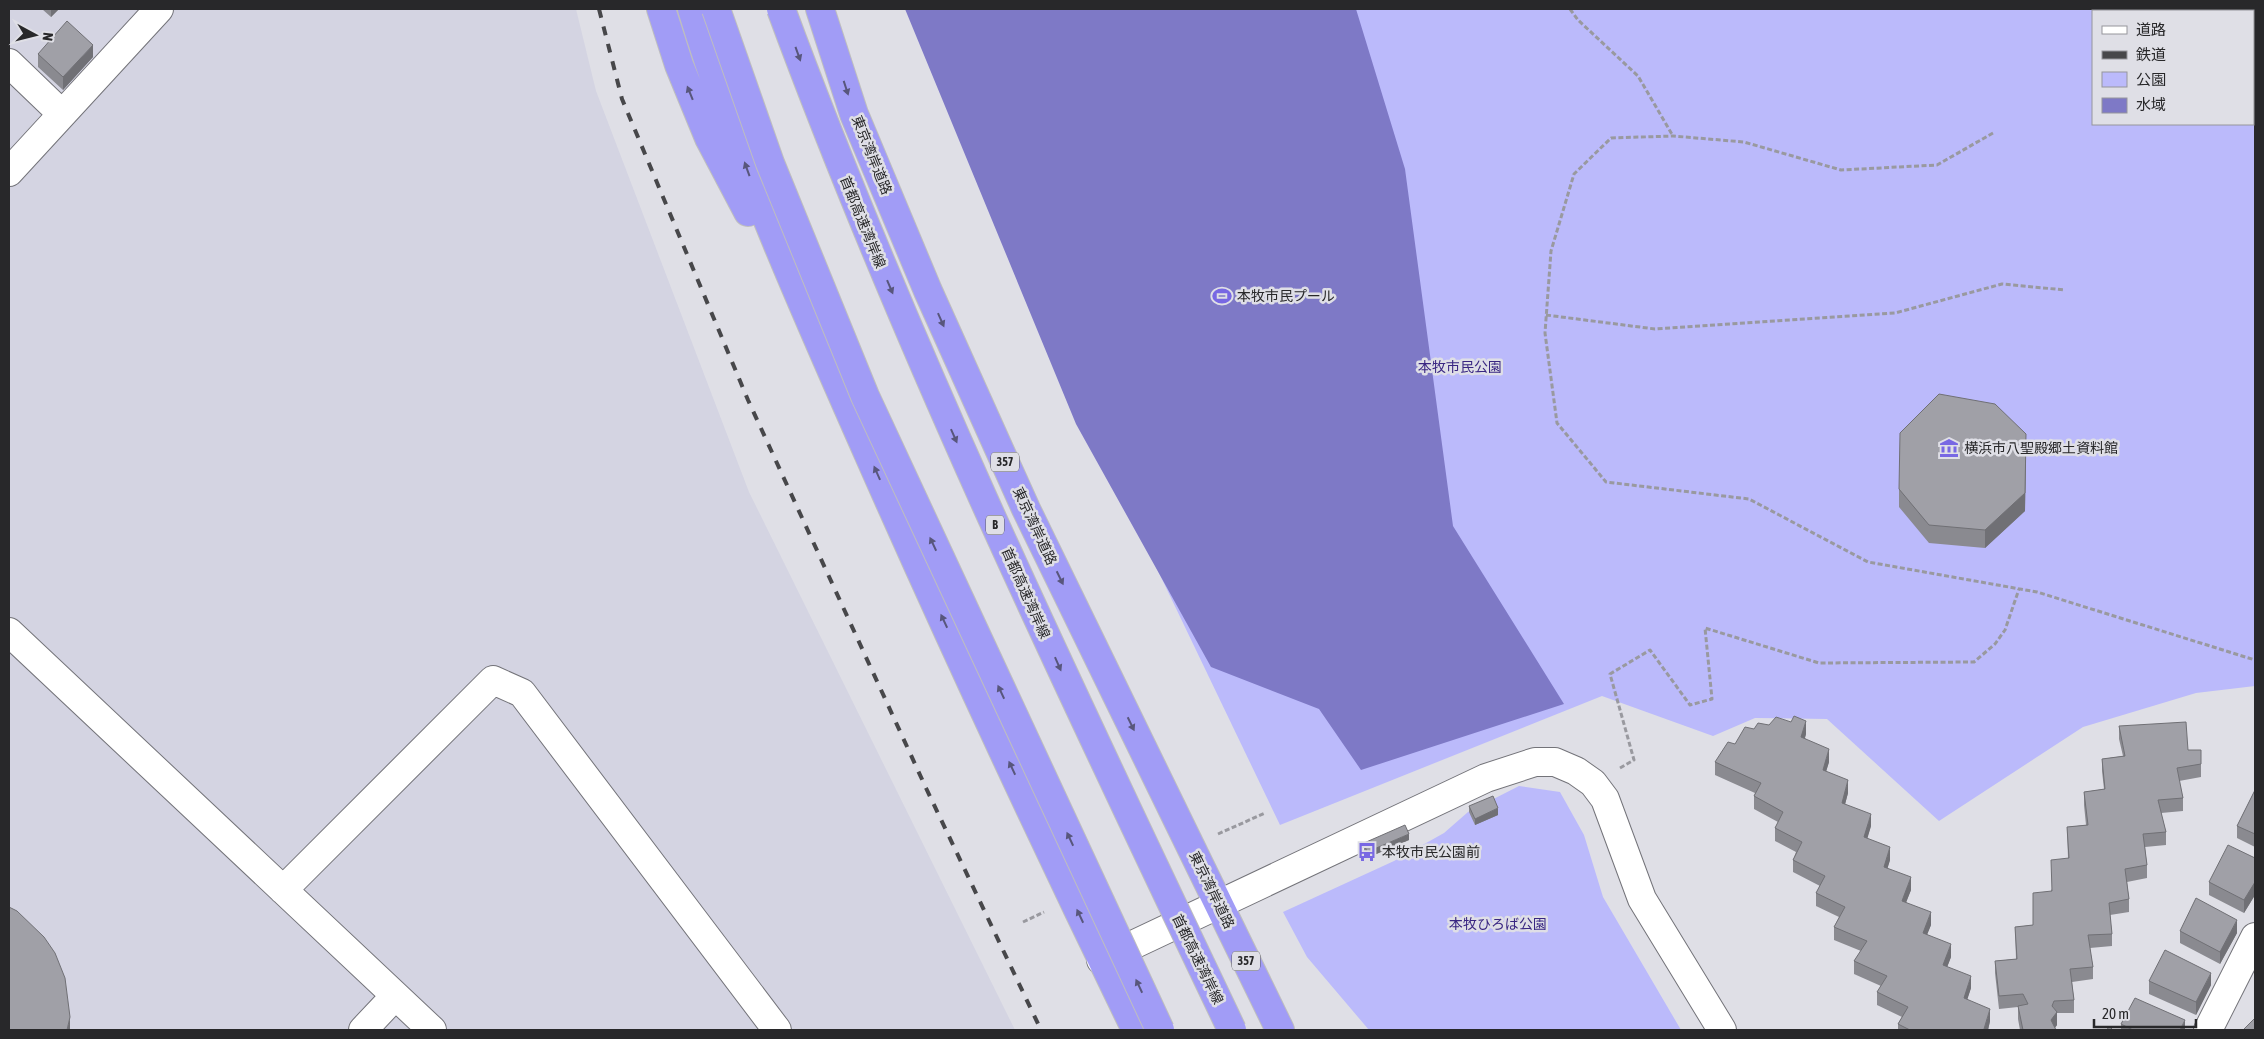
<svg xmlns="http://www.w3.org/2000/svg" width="2264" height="1039" font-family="'Asap Condensed','Noto Sans JP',sans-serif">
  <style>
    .built { fill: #d4d4e2 }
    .green { fill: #bbbafb }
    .water { fill: #7e79c6 }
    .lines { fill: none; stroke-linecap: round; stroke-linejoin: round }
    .minor-casing { stroke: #737379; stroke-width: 30 }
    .highway-casing { stroke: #bebebf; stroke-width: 30 }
    .path { stroke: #99999f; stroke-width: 3; stroke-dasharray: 5 2.5; stroke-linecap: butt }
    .minor { stroke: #fff; stroke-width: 28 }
    .highway { stroke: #a19cf6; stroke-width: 28 }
    .rail { stroke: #47474a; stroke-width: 4; stroke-dasharray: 9 9; stroke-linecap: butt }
    .highway-bridge-casing { stroke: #bebebf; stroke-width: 30; stroke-linecap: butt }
    .highway-bridge { stroke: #a19cf6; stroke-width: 28 }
    .wall { fill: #8a8a90 }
    .shaded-wall { fill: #707075 }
    .building { fill: #a0a0a7; stroke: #707075 }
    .oneway { fill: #58567c }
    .labels { text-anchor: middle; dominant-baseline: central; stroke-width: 5; stroke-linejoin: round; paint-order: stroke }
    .shield { fill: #dfdfe6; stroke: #5f5f62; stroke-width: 1 }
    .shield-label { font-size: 12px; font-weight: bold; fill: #28282a }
    .street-label { font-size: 14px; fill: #28282a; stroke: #dfdfe6 }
    .poi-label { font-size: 14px; fill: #28282a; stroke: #dfdfe6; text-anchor: start }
    .park-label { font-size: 14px; fill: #392682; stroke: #dfdfe6 }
  </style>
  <rect width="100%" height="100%" fill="#dfdfe6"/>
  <path class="built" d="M9 9H576L596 91 749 492 1015 1030H9Z"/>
  <path class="green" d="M920 9H2214L2216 11H2093V124H2253V42L2255 43V686L2196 693 2083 727 1939 821 1827 719 1755 718 1713 736 1602 696 1280 825 1075 398Z
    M1519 786 1560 792 1584 835 1603 897 1681 1030H1369L1307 957 1283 912 1394 861 1444 833 1468 812Z"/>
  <path class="water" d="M905 9H1356L1405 169 1453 526 1564 704 1361 770 1319 709 1211 667 1076 424Z"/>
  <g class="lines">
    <g class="minor-casing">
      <path id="minor" d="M9 63 62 114
        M9 172 159 9
        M9 632 432 1030
        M283 890 493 680 522 693 777 1030
        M1101 960 1486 778 1535 762H1555L1576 771 1593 783 1605 799 1642 899 1722 1030
        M363 1030 395 996
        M2208 1030 2255 937"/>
    </g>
    <g class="highway-casing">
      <path id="highway" d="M661 9 679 65 709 138 748 212
        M692 9C738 161 803 306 867 451 953 646 1043 839 1136 1030
        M820 9 854 114 928 291 1026 509 1280 1030"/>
    </g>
    <path class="path" d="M1570 9 1578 20 1638 76 1673 136
      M1993 133 1937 165 1841 170 1744 142 1673 136 1611 138 1574 174 1551 251 1545 333 1557 423 1606 482 1749 499 1868 562 2037 592 2255 660
      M1546 315 1655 329 1895 313 2002 284 2065 290
      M1620 768 1634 760 1610 674 1650 650 1690 705 1712 699 1705 628 1819 663 1974 662 1995 644 2005 630 2019 589
      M1218 834 1265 813
      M1023 922 1044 912"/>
    <use href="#minor" class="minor"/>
    <use href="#highway" class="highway"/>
    <path class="rail" d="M599 9 622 99 748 400 926 788 1041 1030"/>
    <g class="highway-bridge-casing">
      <path id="highway-bridge" d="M716 9 770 163 865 396 1160 1030
        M781 9C910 358 1072 694 1232 1030"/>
    </g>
    <use href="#highway-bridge" class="highway-bridge"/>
  </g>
  <path class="wall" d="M42 9H59L51 17Z
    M38 54 93 57 63 90 38 67Z
    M2026 452 2025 511 1985 548 1929 543 1899 507V489Z
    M1791 722 1806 734 1805 738 1829 762 1826 771 1848 793 1845 804 1871 826 1867 838 1890 860 1887 869 1911 890 1906 902 1931 925 1927 934 1951 957 1947 967 1971 988 1967 999 1990 1021 1988 1030H1898V1024L1902 1017 1877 1005V992L1881 986 1854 974V961L1861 951 1834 940V927L1839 917 1816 906V893L1820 886 1793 872V860L1796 852 1775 841V828L1778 822 1754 809V796L1755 793 1715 775V762L1735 744 1754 729 1769 725Z
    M2119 726 2188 750 2201 763V777L2179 781 2183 798V811L2161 813 2166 832V845L2145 847 2147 865V878L2127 882 2129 899V912L2110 915 2112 934V946L2090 948 2093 967V979L2072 982 2074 1000V1013H2057V1025L2055 1028 2056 1030H2020L2018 1019V1007L1999 1009 1995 973V961L2016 959 2015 927 2033 925 2068 858 2067 827 2086 825 2084 805V792L2104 789 2102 771V759L2123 756 2119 739Z
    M2255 790V847L2237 838V826Z
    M1469 806 1498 815 1475 825 1469 812Z
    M1409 840 1367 858 1364 850V843Z
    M2255 858V895L2244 913 2209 895V882Z
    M2180 931 2237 933 2220 964 2180 943Z
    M2149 981 2211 985 2196 1015 2149 994Z
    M2121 1024 2185 1030H2121Z"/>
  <path class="shaded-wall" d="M51 9H59L51 17Z
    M93 45V57L63 90V77Z
    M2026 434 2025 511 1985 548V530Z
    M1806 721V734L1801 750V737Z
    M1829 749V762L1823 782V770Z
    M1848 780V793L1842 816V803Z
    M1498 808V815L1475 825V819Z
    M1871 814V826L1864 850V837Z
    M1409 834V840L1367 858V852Z
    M1890 847V860L1884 880V867Z
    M1911 877V890L1902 913V901Z
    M2255 882V895L2244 913V900Z
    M1931 912V925L1923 945V933Z
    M2237 920V933L2220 964V952Z
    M1951 944V957L1943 978V965Z
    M2211 973V985L2196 1015V1002Z
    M1971 976V988L1964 1010V998Z
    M1990 1009V1021L1988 1030H1984Z
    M2057 1012V1025L2053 1030 2051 1020Z
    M70 1017V1030H67Z
    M2185 1020V1030H2180Z"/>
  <path class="building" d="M67 21 93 45 63 77 38 54Z
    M1939 394 1995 404 2026 434 2025 493 1985 530 1929 525 1899 489 1900 433Z
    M1794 716 1806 721 1801 737 1829 749 1823 770 1848 780 1842 803 1871 814 1864 837 1890 847 1884 867 1911 877 1902 901 1931 912 1923 933 1951 944 1943 965 1971 976 1964 998 1990 1009 1984 1029 1987 1030H1910L1898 1024 1908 1007 1877 992 1887 976 1854 961 1867 941 1834 927 1845 907 1816 893 1825 876 1793 860 1802 842 1775 828 1783 812 1754 796 1761 783 1715 762 1728 742 1735 744 1745 727 1754 729 1758 723 1769 725 1776 717 1791 722Z
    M2186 722 2188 750H2201V764L2177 768 2183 798 2158 800 2166 832 2143 834 2147 865 2125 869 2129 899 2109 903 2112 934 2088 935 2093 967 2070 969 2074 1000 2054 1001 2052 1006 2057 1012 2051 1020 2056 1030H2023L2018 1006 2028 1004 2023 994 1999 996 1995 961 2017 959 2015 927 2033 925V893L2052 891 2051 860 2069 858 2067 827 2088 825 2084 792 2105 789 2102 759 2125 756 2119 726Z
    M2255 790V834L2237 826Z
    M1493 796 1498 808 1475 819 1469 806Z
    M1405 825 1409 834 1367 852 1364 843Z
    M2228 845 2255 858V882L2244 900 2209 882Z
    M2196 898 2237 920 2220 952 2180 931Z
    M9 907 17 911 44 937 55 953 65 978 70 1017 67 1030H9Z
    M2165 950 2211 973 2196 1002 2149 981Z
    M2135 998 2185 1020 2180 1030H2133L2121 1024Z
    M2255 1018V1030H2243Z
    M2109 1026 2113 1030H2107Z"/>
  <defs><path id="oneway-solid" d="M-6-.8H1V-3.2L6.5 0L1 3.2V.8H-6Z" transform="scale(1.25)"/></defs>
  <g class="oneway">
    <use href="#oneway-solid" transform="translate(798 54) rotate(70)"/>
    <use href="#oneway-solid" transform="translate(846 88) rotate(72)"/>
    <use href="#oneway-solid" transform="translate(690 93) rotate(-112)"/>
    <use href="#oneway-solid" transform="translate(747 169) rotate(-110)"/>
    <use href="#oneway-solid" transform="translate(890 287) rotate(67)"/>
    <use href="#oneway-solid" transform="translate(941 320) rotate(66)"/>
    <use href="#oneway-solid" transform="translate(954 436) rotate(66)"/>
    <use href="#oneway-solid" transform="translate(877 473) rotate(-114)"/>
    <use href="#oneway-solid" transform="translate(933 544) rotate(-115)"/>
    <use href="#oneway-solid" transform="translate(1060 578) rotate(64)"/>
    <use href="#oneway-solid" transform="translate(944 621) rotate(-115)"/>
    <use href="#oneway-solid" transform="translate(1058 664) rotate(66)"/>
    <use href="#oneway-solid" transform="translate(1001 692) rotate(-115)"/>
    <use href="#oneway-solid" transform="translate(1131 724) rotate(64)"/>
    <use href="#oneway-solid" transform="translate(1012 768) rotate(-115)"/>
    <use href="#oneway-solid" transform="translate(1070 839) rotate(-115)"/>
    <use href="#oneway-solid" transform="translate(1080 916) rotate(-115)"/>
    <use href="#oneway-solid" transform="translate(1139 986) rotate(-115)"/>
  </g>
  <defs>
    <g id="stadium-bare" transform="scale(1.5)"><path d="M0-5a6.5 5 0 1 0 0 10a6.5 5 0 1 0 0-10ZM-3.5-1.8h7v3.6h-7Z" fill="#7868e3" stroke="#dfdfe6" stroke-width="2.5" paint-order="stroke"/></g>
    <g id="museum-bare" transform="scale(1.5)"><path d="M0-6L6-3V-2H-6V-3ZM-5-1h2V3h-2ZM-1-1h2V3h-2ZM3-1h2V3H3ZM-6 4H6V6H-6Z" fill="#7868e3" stroke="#dfdfe6" stroke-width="2.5" paint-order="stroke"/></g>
    <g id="bus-bare" transform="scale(1.5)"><path d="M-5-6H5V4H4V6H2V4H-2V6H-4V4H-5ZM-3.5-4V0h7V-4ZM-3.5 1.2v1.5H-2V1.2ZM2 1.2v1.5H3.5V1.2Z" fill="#7868e3" stroke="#dfdfe6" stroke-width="2.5" paint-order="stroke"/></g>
  </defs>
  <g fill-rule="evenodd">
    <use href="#stadium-bare" x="1222" y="296"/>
    <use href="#museum-bare" x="1949" y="448"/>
    <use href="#bus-bare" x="1367" y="852"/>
  </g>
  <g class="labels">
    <g class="shield">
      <rect x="991" y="452.5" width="28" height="19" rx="4"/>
      <rect x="986" y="515.5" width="18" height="19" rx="4"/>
      <rect x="1232" y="951.5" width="28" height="19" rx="4"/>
    </g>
    <g class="shield-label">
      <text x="1005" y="462">357</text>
      <text x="995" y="525">B</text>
      <text x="1246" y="961">357</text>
    </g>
    <g class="street-label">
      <text transform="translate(872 155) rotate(68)">東京湾岸道路</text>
      <text transform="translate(863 222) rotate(68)">首都高速湾岸線</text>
      <text transform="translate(1035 526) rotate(65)">東京湾岸道路</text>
      <text transform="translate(1026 593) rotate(66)">首都高速湾岸線</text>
      <text transform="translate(1212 890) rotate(64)">東京湾岸道路</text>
      <text transform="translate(1198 959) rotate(64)">首都高速湾岸線</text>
    </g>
    <g class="poi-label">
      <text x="1237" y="296">本牧市民プール</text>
      <text x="1964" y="448">横浜市八聖殿郷土資料館</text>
      <text x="1382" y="852">本牧市民公園前</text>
    </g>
    <g class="park-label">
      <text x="1460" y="367">本牧市民公園</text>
      <text x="1498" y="924">本牧ひろば公園</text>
    </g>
  </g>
  <rect width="2264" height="1039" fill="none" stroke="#28282a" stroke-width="20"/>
  <rect x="2092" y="10" width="162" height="115" fill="#dfdfe6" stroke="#96969b"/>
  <rect x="2102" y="26" width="25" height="8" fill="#ffffff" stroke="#96969b"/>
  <text x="2136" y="35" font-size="15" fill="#28282a">道路</text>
  <rect x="2102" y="51" width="25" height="8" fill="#47474a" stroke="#96969b"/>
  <text x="2136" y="60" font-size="15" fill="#28282a">鉄道</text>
  <rect x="2102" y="72" width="25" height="15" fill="#bbbafb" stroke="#96969b"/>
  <text x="2136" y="85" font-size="15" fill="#28282a">公園</text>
  <rect x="2102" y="98" width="25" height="15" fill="#7e79c6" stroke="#96969b"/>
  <text x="2136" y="110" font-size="15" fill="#28282a">水域</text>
  <g transform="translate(35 35) rotate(97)" stroke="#dfdfe6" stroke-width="4" paint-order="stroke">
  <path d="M0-4L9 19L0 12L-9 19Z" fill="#28282a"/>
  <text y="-8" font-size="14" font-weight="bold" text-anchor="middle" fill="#28282a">N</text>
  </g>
  <path d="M2094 1019v8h102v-8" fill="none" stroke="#28282a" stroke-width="2.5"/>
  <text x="2102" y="1019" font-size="15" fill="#28282a" stroke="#dfdfe6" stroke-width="4" paint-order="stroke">20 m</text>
</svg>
